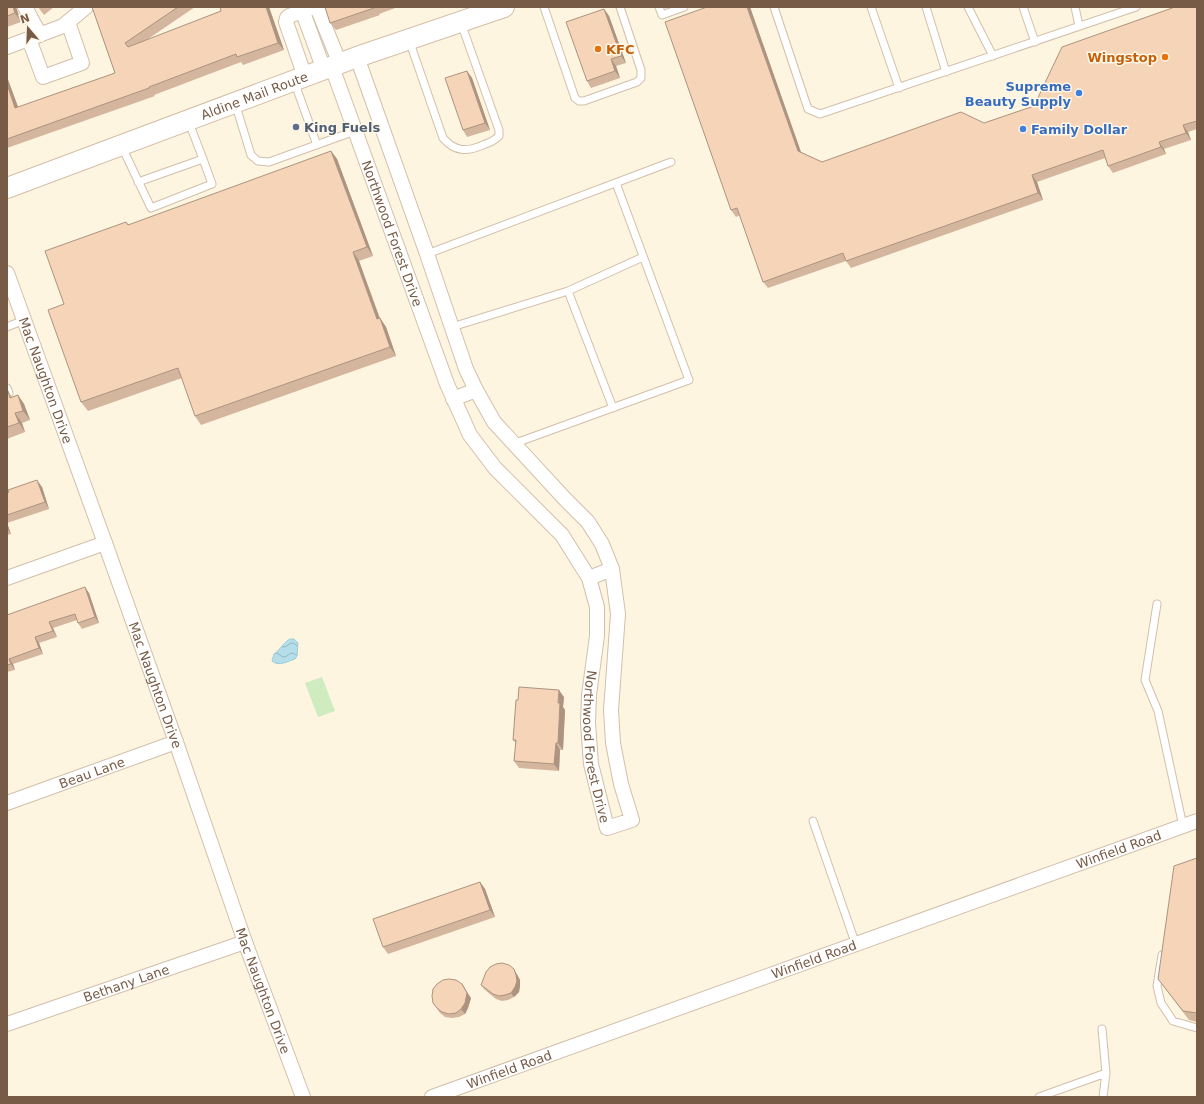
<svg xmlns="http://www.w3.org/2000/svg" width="1204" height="1104" font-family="'DejaVu Sans',sans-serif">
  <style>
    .green { fill: #ceecbf }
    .water { fill: url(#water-waves); stroke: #9acddb }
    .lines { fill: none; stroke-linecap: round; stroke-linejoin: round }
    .service-casing { stroke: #d2bfaa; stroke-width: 9 }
    .minor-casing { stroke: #d2bfaa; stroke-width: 16 }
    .secondary-casing { stroke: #d5bea7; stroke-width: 22 }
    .service { stroke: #fff; stroke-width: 7 }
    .minor { stroke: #fff; stroke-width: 14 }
    .secondary { stroke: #fff; stroke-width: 20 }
    .wall { fill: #d3b69d }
    .shaded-wall { fill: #ac9480 }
    .building { fill: #f5d4b7; stroke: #ac9480 }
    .food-dot { fill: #e8710a; stroke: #fff8e9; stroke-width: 1.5 }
    .shop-dot { fill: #3f7fe0; stroke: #fff8e9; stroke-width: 1.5 }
    .service-dot { fill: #5c6f8a; stroke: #fff8e9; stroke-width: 1.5 }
    .labels { text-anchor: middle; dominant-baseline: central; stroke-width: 3; stroke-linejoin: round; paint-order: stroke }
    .food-label { font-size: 13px; font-weight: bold; fill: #c56008; stroke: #fff8e9; text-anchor: start }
    .shop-label { font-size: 13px; font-weight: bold; fill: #366cbe; stroke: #fff8e9; text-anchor: end }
    .street-label { font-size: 13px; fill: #775b46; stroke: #fff8e9 }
    .service-label { font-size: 13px; font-weight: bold; fill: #4e5e75; stroke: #fff8e9; text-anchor: start }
  </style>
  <defs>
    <pattern id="water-waves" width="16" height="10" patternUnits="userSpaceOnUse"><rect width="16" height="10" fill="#b4dee9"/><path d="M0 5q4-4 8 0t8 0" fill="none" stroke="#97b7bf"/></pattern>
  </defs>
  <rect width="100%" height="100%" fill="#fef5e1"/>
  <path class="green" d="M322 677 335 711 318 717 305 683Z"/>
  <path class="water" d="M290 639H294L298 643 297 656 295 659C288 661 279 667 272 661L274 654C280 650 285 641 290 639Z"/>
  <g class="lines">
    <g class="service-casing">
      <path id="service" d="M544 7 575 98 579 101H584L637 82 641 78V70L620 7
        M659 7 662 15 684 7
        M774 7 808 109 820 114 1136 7
        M871 7 899 88
        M926 7 946 72
        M968 7 993 56
        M1023 7 1035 42
        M1075 7 1079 26
        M409 40 443 138C455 152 467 152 483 145 489 143 494 141 499 136V130L461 23
        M294 81 317 145
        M235 103 251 155 258 161 269 162 355 131
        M188 120 203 159
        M122 147 151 208 212 184 203 159 138 182
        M427 254 671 162
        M568 291 613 408
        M7 327 24 320
        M452 327 568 291 643 257
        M7 388 9 393
        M513 444 689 380 616 183
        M1157 604 1145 680 1158 711 1183 826
        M813 821 856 945
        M1162 955 1157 986 1161 1003 1173 1021 1197 1028
        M1102 1029 1106 1073
        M1039 1097 1106 1073 1103 1097"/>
    </g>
    <g class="minor-casing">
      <g id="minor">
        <path d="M25 7 40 35"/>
        <path d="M301 7 324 70"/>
        <path d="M29 39 43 77 82 63 68 22"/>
        <path d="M7 47 63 26 86 7"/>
        <path id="s1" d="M332 67 447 384 470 435 495 468 562 535 589 578 597 607V636L589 695 588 723 591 764 607 828 632 820 621 784 613 743 611 710 618 614 612 569 602 544 588 522 565 499 494 422 476 390 466 369 427 254 357 57"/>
        <path d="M305 77 286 22 287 18 289 16 311 8H316L319 12 340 64"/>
        <path id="s2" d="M7 273 105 543 176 742 245 942 303 1097"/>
        <path d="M453 399 476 390"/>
        <path d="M7 578 105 543"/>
        <path d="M589 578 612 569"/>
        <path id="s3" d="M7 803 176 742"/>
        <path id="s4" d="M7 1024 245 942"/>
        <path id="s5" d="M432 1097 1197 821"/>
      </g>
    </g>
    <g class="secondary-casing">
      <g id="secondary">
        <path id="s6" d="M7 188 357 57 504 7"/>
      </g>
    </g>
    <use href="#service" class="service"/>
    <use href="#minor" class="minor"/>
    <use href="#secondary" class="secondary"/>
  </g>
  <path class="wall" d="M7 7H16L21 22 7 27Z
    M38 7H54L44 15Z
    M92 7H195L145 41 221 11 220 7H269L284 50 243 65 241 62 154 95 155 96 7 148V77L18 107 115 73Z
    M325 7H398L379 14 380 15 336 30 330 23Z
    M750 7 801 152 822 162 984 123 1034 106 1197 7V129L1188 132 1191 140 1164 149 1166 154 1113 173 1108 166 1105 158 1037 182 1043 200 851 268 846 261 768 288 763 282 740 215 736 217 731 210Z
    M604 9 609 16 626 63 616 66 620 78 591 88 587 81Z
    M467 71 472 78 490 130 467 137 463 130Z
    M331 151 337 159 373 256 359 261 380 318 386 327 396 356 201 425 195 416 182 378 88 411 81 402 64 304 126 222 129 225Z
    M8 391 12 397 18 395 24 404 30 420 22 423 25 432 7 439V392Z
    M42 487 49 509 7 523 11 534 7 535V493Z
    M89 593 99 623 82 629 78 623 77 620 53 628 57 637 39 643 43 654 13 664 15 670 7 672V615Z
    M564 697 563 707 565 710 563 750H560L559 771 519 768 514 761 516 743 513 740 518 700Z
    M1197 858V1022L1189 1020 1158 979Z
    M480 882 485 889 495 917 388 954 383 947Z
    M517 974 520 980V986L519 992 514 997 508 1000 502 1001 496 999 485 990 481 985Z
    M471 998 468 1008 465 1014 459 1017 452 1018 445 1017 440 1013 433 1003Z"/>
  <path class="shaded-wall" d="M13 7H16L21 22 15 13Z
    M266 7H269L284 50 278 43Z
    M747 7H750L803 158 798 151Z
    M604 9 609 16 626 63 621 56Z
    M611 59 616 66 620 78 615 71Z
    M467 71 472 78 490 130 485 123Z
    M7 77 21 115 15 108 7 84Z
    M1183 125 1188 132 1191 140 1186 133Z
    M1159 142 1164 149 1166 154 1161 147Z
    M331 151 337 159 373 256 367 247Z
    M1032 175 1037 182 1043 200 1038 193Z
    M353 252 359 261 383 328 377 319Z
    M380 318 386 327 396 356 390 347Z
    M18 395 24 404 30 420 23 411Z
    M15 413 22 423 25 432 19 423Z
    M37 480 42 487 49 509 45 502Z
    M7 523 11 534 7 528Z
    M85 587 89 593 99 623 95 617Z
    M49 622 53 628 57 637 53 631Z
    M35 637 39 643 43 654 39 648Z
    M9 659 13 664 15 670 11 664Z
    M559 690 564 697 563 707 565 710 563 750 558 743Z
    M556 743 560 750 559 771 554 764Z
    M480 882 485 889 495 917 490 910Z
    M514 969 520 980V986L519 992 514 997 511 993Z
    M462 984 471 998 468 1008 465 1014 461 1009Z"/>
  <path class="building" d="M7 7H13L15 13 7 16Z
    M92 7H178L125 43 128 47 221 11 220 7H266L278 43 237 57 236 54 149 87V88L7 139V84L15 108 115 73Z
    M325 7H374V8L330 23Z
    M707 7H747L798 151 822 162 961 112 984 123 1034 106 1062 47 1175 7H1197V121L1183 125 1186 133 1159 142 1161 147 1108 166 1103 150 1032 175 1038 193 846 261 843 253 763 282 737 208 731 210 665 22Z
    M604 9 621 56 611 59 615 71 587 81 566 22Z
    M467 71 485 123 463 130 445 78Z
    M331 151 367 247 353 252 377 319 380 318 390 347 195 416 178 368 81 402 48 310 64 304 45 251 126 222 128 225Z
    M8 391 10 398 18 395 23 411 15 413 19 423 7 427V392Z
    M37 480 45 502 7 515V493L9 492 8 490Z
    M85 587 95 617 78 623 75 614 49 622 53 631 35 637 39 648 9 659 11 664 7 665V615Z
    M519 687 559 690 558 703H560L558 743H556L554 764 514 761 516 740H513L516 700H518Z
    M1197 858V1013L1183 1011 1158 979 1174 866Z
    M480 882 490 910 383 947 373 919Z
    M502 963 509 965 514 969 516 975 517 981 515 987 511 993 505 995 499 996 493 994 481 985 486 972 490 967 496 964Z
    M449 979 456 980 462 984 467 993 465 1003 461 1009 456 1013 449 1014 442 1012 437 1008 433 1003 432 996 433 989 437 984 443 980Z"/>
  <g class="food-dot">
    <circle cx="598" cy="49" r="4"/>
    <circle cx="1165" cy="57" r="4"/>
  </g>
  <g class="shop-dot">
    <circle cx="1079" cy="93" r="4"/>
    <circle cx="1023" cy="129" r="4"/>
  </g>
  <circle class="service-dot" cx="296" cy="127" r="4"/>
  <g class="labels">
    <g class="food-label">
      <text x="606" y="49">KFC</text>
      <text x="1157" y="57" text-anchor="end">Wingstop</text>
    </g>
    <g class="shop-label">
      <text x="1071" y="86">Supreme<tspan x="1071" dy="15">Beauty Supply</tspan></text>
      <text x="1031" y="129" text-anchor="start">Family Dollar</text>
    </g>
    <g class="street-label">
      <text stroke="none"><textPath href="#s6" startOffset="264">Aldine Mail Route</textPath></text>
      <text stroke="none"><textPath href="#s1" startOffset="177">Northwood Forest Drive</textPath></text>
      <text stroke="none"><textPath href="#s2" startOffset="114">Mac Naughton Drive</textPath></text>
      <text stroke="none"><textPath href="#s2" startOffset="438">Mac Naughton Drive</textPath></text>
      <text stroke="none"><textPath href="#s1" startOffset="751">Northwood Forest Drive</textPath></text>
      <text stroke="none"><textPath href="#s3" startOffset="90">Beau Lane</textPath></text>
      <text stroke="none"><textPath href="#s5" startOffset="730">Winfield Road</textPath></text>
      <text stroke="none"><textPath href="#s5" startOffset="406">Winfield Road</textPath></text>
      <text stroke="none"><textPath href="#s4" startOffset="126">Bethany Lane</textPath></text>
      <text stroke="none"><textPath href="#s2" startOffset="762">Mac Naughton Drive</textPath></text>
      <text stroke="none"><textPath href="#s5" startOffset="82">Winfield Road</textPath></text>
    </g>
    <g class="service-label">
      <text x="304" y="127">King Fuels</text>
    </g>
  </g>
  <rect width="1204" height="1104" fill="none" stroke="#775b46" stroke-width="16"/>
  <g transform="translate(28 28) rotate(341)" stroke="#fff8e9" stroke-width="3" paint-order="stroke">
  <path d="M0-3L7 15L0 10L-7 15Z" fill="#775b46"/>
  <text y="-6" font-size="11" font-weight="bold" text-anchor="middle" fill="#775b46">N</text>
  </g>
</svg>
